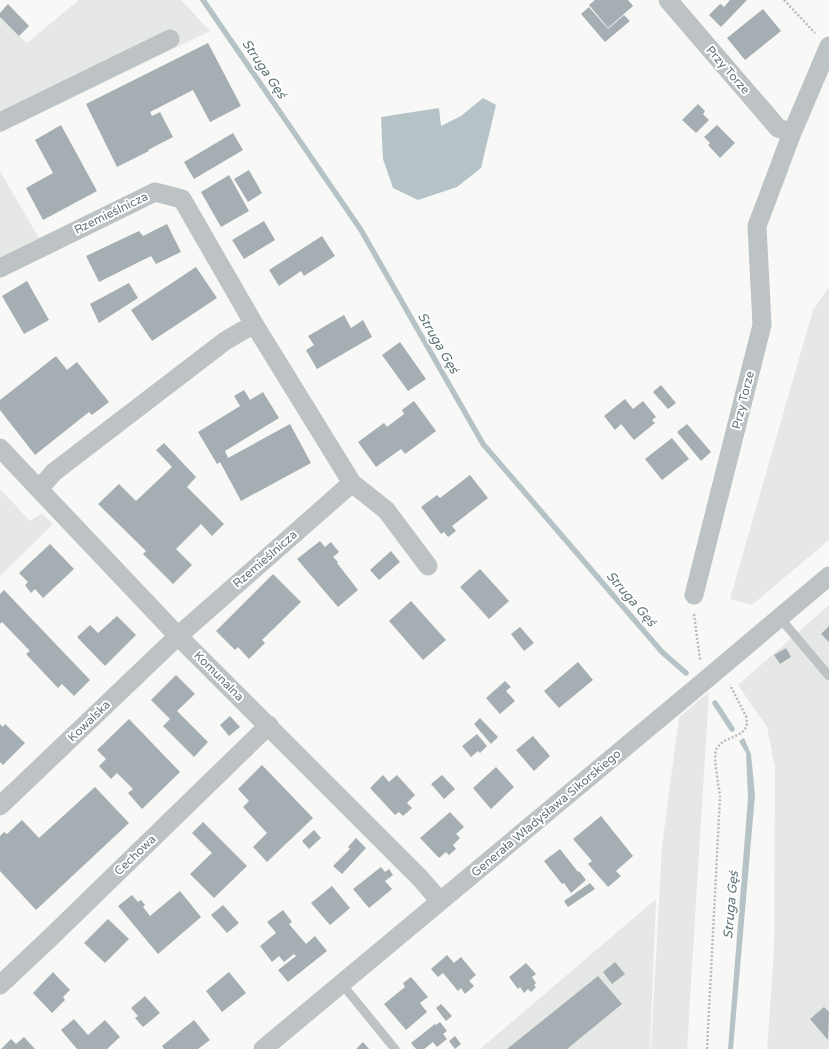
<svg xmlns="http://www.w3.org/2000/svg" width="829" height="1049" font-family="'Varela Round',sans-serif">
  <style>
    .built { fill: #e6e8e6 }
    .water { fill: #b6c3c6 }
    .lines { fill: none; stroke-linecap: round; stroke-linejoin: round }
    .stream { stroke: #b6c3c6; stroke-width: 5.5 }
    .building { fill: #a5aeb2 }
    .path { stroke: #b8bcbe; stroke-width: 2.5; stroke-dasharray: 2 2; stroke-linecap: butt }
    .lane { stroke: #bdc2c5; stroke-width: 9 }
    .street { stroke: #bdc2c5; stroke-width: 19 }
    .labels { text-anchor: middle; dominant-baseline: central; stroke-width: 4; stroke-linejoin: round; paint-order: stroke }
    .street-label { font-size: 12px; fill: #66767e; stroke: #fff }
    .water-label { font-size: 13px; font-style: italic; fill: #607578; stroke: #fff }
  </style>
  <rect width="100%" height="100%" fill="#f8f8f6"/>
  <path class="built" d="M79 0H181L210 31 0 133V17L27 43Z
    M0 171 39 238 0 257Z
    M829 287V540L752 605 730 599 813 310Z
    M0 489 30 521 42 513 53 524 0 576Z
    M829 605V1049H767L774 952 775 767 767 727 738 685Z
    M709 692 687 1049H651L662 846 679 717Z
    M656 899 650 1049H480Z"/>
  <path class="water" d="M483 98 496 105 481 168 457 187 418 200 393 188 383 159 381 117 439 108 441 126 461 116Z
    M744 738 751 754 755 795 733 1049H728L748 798 746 753 739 741Z"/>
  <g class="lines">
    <path class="stream" d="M203 0 361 230 483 444 662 652 686 673
      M715 703 732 729"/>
  </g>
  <path class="building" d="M595 0H628L633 6 608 28 589 5Z
    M730 0H747L721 27 709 15 719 5 721 4 724 7Z
    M8 4 29 26 19 36 0 17V13Z
    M589 7 608 29 624 15 630 21 605 42 581 14Z
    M763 9 781 31 745 60 727 38Z
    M208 43 241 106 210 122 193 90 150 112 152 116 160 112 173 137 148 150 149 151 117 167 86 104Z
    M698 104 705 111 703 114 709 120 696 133 682 120Z
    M61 125 97 191 43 220 26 188 53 173 35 140Z
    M717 125 735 143 720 158 708 145 710 143 704 137Z
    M233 133 243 150 194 179 184 162Z
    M249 170 262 193 248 202 234 179Z
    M229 175 249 211 221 227 201 192Z
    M264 221 275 240 244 259 232 240Z
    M167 224 181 252 156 264 151 256 99 282 86 256 139 231 143 236Z
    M322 236 335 256 304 276 301 271 279 286 269 270Z
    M196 267 217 298 152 341 131 310Z
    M27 281 49 320 24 334 2 296Z
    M129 283 138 298 99 323 90 304Z
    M344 315 351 328 363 320 372 337 317 369 306 350 314 345 308 336Z
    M400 342 426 379 408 391 382 355Z
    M56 356 67 370 77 362 109 402 92 415 89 412 35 455 0 410V400Z
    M661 385 676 403 668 409 653 392Z
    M244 390 250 400 263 392 279 418 225 451 228 458 290 424 311 463 241 501 220 462 217 464 198 432 240 406 234 396Z
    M625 399 633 409 643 401 656 417 652 420 655 423 634 440 621 424 615 430 604 416Z
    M414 401 436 431 405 454 401 449 376 467 358 442 384 423 387 427 404 414 402 410Z
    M687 424 711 452 701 461 677 432Z
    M672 438 689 459 662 480 645 459Z
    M164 443 196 477 187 487 224 524 212 536 201 524 176 549 192 565 173 584 143 554 146 551 98 504 119 484 136 501 172 467 156 450Z
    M470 475 488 498 452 526 456 531 448 537 444 532 441 534 421 507 437 495 440 498Z
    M320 541 325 547 331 542 339 552 333 557 338 562 337 563 358 590 338 607 297 559Z
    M50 544 74 569 43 598 35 589 31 593 25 585 28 582 19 573Z
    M391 551 400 562 379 580 370 570Z
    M480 569 509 601 489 619 460 587Z
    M273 574 301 602 262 640 265 643 249 659 238 647 235 650 216 631Z
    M4 590 90 680 74 696 62 684 58 688 26 654 30 651 2 622 0 624V594Z
    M411 601 446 640 423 660 389 621Z
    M117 616 136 635 105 666 77 637 90 625 98 633Z
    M829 626V642L821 634Z
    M520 627 534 643 524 651 511 634Z
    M786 648 791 657 780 664 774 655Z
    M578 662 593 680 559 708 544 691Z
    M176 675 195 694 177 711 208 742 194 757 163 726 170 719 151 700Z
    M505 681 511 687 506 691 515 701 500 714 486 698Z
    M230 716 240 727 229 736 220 725Z
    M480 718 498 737 491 744 474 724Z
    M129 719 180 772 142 809 128 793 133 789 117 773 111 779 99 766 106 759 97 750Z
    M0 724 3 727 5 724 25 743 3 765 0 762Z
    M477 734 487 746 480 753 478 751 471 757 462 746Z
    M533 736 550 756 534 771 516 750Z
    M262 765 313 818 267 862 253 847 267 833 243 807 249 801 238 789Z
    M496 767 514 787 491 809 473 788Z
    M383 775 389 782 397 775 415 795 407 803 412 808 403 816 399 812 395 815 370 788Z
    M442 775 455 789 444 799 431 784Z
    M95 787 129 823 36 910 0 871V836L4 832 7 834 22 820 39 838Z
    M450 812 464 827 456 834 460 838 453 845 456 849 449 855 446 852 439 858 420 838Z
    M601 816 633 856 616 871 621 876 608 887 588 864 592 861 573 839Z
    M203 822 247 866 214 898 190 874 212 853 192 833Z
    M314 830 321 838 309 849 302 841Z
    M356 838 366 848 342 874 333 866 350 849 348 847Z
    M560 849 578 872 579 871 586 880 571 893 564 883 562 884 544 861Z
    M381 867 385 872 389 869 393 875 385 881 392 889 369 908 353 889Z
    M590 883 595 889 568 907 564 901Z
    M332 886 350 908 330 925 311 903Z
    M180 891 201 917 158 954 118 906 132 895 138 902 141 900 145 905 143 907 150 916Z
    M223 905 239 923 227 933 211 915Z
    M283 910 292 922 289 924 306 944 315 936 327 951 288 982 278 970 296 956 294 954 284 962 279 956 272 962 260 946 276 933 267 922Z
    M108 919 129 939 105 963 84 943Z
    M447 955 454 963 461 957 476 975 469 981 474 986 465 994 461 988 458 991 443 973 438 977 431 969Z
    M615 962 625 974 612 984 603 972Z
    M526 963 536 974 532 977 536 983 534 985 536 987 531 992 528 989 524 993 520 987 518 989 509 977Z
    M53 972 70 990 63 997 65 1000 52 1013 33 993Z
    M229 972 246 993 222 1012 206 991Z
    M598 976 622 1004 567 1049H507Z
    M411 977 428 997 420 1003 427 1012 406 1030 384 1004 405 987 403 983Z
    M145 996 160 1013 143 1027 135 1018 138 1016 131 1008Z
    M441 1004 452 1016 446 1021 436 1008Z
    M824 1007 829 1012 828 1040 810 1019Z
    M74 1019 88 1035 105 1020 120 1037 107 1049H77L61 1030Z
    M194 1020 210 1040 198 1049H164L162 1046Z
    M440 1022 447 1031 443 1034 447 1039 437 1047 433 1042 424 1049H416L411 1043 435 1024 436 1025Z
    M455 1036 461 1044 455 1049 449 1041Z
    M24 1037 35 1049H1L11 1039 16 1044Z
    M363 1042 369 1049H356Z"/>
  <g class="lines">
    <path class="path" d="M784 0 815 33
      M694 614 700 660
      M707 1049 720 797C719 787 713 758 716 750 724 733 752 740 746 716L730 685"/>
    <path class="lane" d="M780 618 829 676
      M342 984 395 1049"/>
    <path class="street" d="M668 0 778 128 792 133
      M0 122 170 39
      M0 268 155 192 182 199 254 324 352 483 386 510 428 566
      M0 448 178 636 420 878 440 901
      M39 489 54 472 225 341 254 324
      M694 595 762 325 757 226 792 133 829 46
      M0 806 178 636 352 483
      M0 985 50 938 269 725
      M263 1049 702 683 829 576"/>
  </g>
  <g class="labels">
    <g class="street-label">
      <text transform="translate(728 70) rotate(49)">Przy Torze</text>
      <text transform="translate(111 213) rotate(-26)">Rzemieślnicza</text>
      <text transform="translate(743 400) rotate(-76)">Przy Torze</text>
      <text transform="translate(265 559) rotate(-41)">Rzemieślnicza</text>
      <text transform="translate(219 676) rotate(45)">Komunalna</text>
      <text transform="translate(89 721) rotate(-44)">Kowalska</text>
      <text transform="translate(546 813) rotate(-40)">Generała Władysława Sikorskiego</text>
      <text transform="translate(135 855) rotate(-44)">Cechowa</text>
    </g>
    <g class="water-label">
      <text transform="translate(264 69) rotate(56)">Struga Gęś</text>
      <text transform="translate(438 343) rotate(60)">Struga Gęś</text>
      <text transform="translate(631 599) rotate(49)">Struga Gęś</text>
      <text transform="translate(731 905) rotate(-85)">Struga Gęś</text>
    </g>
  </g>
</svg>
